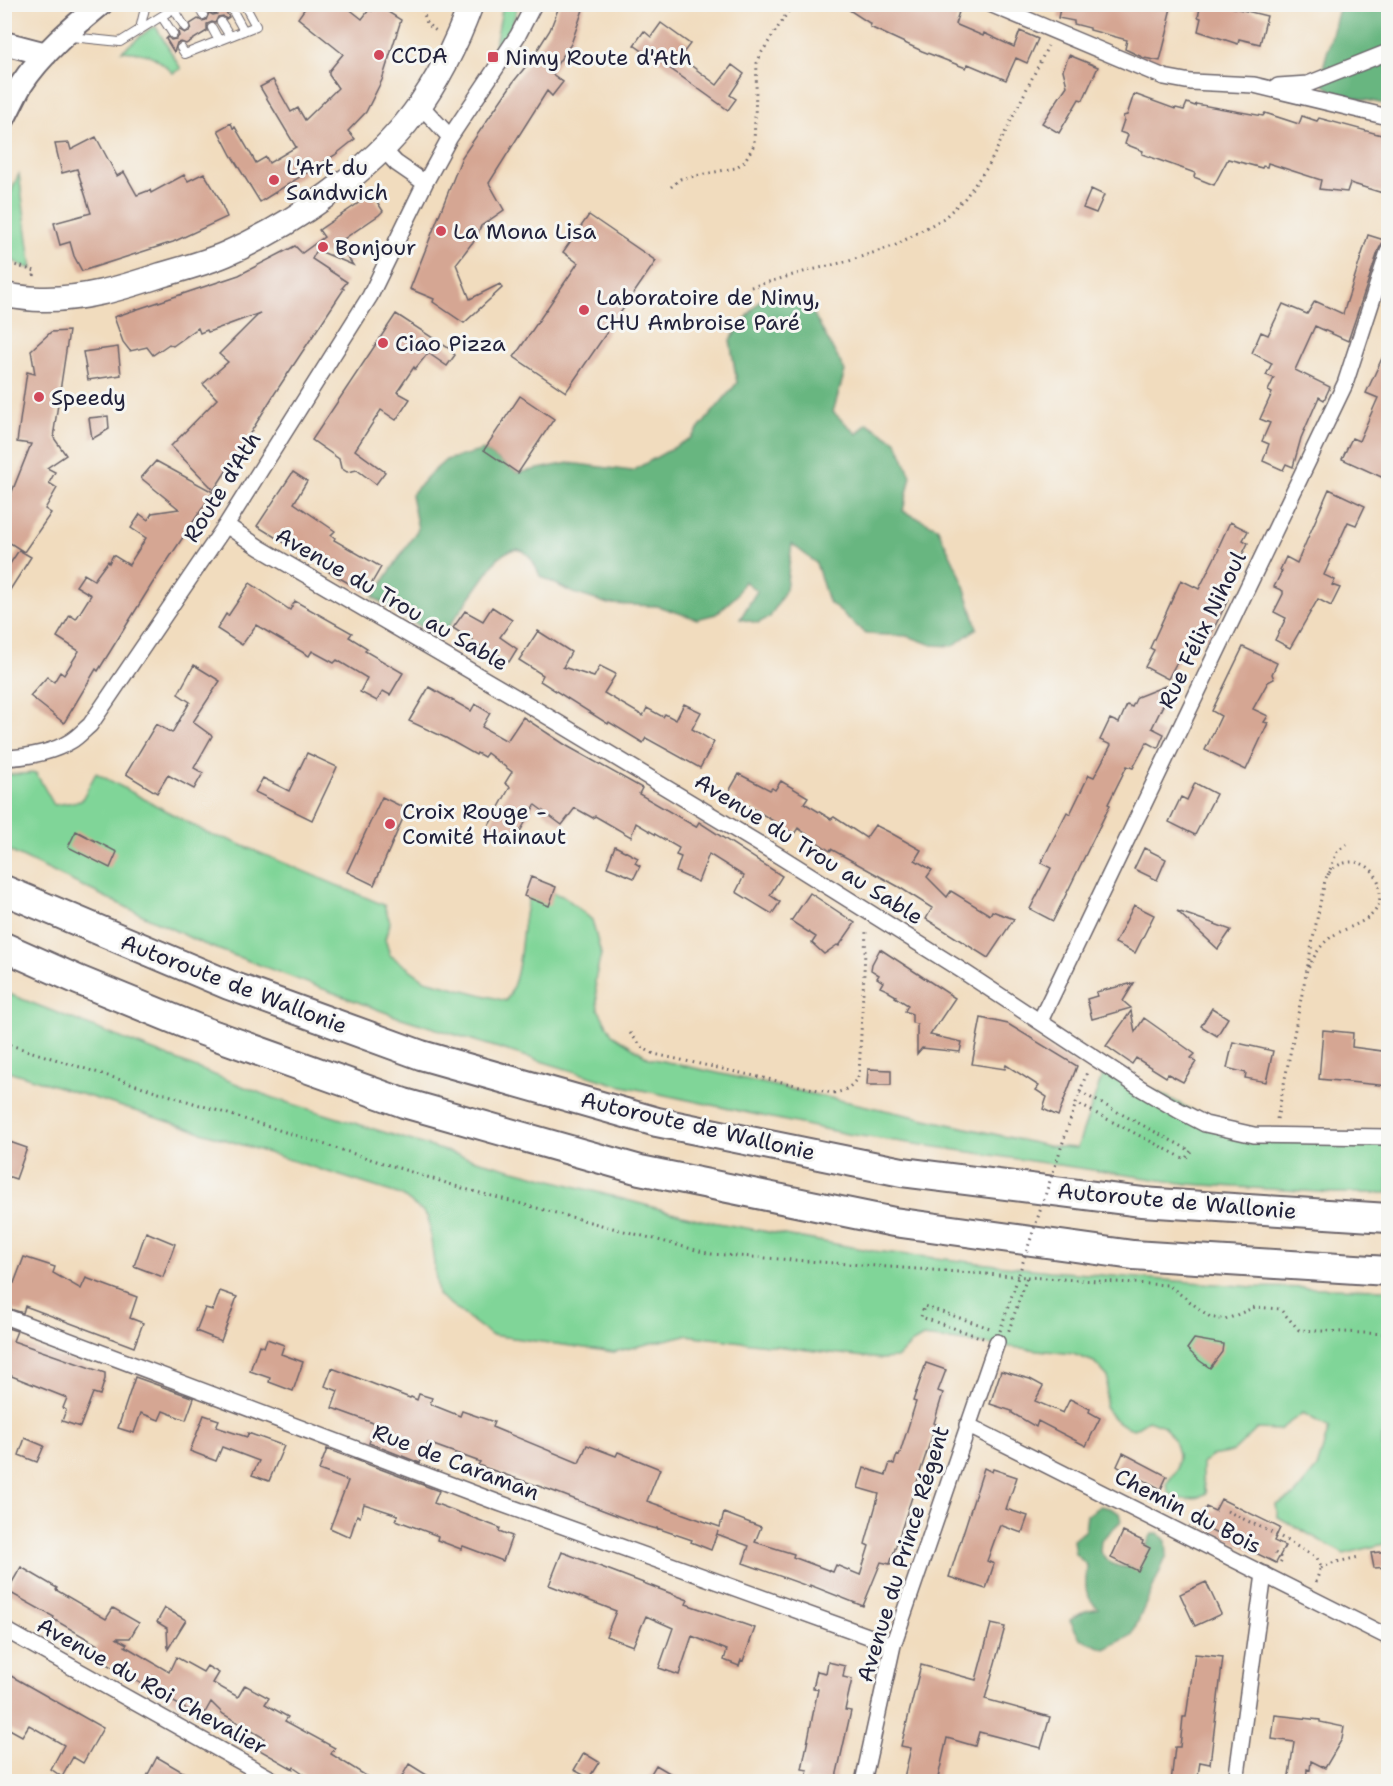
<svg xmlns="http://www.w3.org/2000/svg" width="1393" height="1786" font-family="'Shantell Sans',sans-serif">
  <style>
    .green { fill: #80d598; stroke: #517c6a; stroke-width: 1.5 }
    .forest { fill: #68b680; stroke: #456c5e; stroke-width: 1.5 }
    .building { fill: #d5a693 }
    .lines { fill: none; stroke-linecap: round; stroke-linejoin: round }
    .service-casing { stroke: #6a6369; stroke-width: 10 }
    .minor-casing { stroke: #6a6369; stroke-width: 18 }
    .secondary-casing { stroke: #6a6369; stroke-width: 26 }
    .primary-casing { stroke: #6a6369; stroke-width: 27 }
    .motorway-casing { stroke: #6a6369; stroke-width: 32 }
    .path { stroke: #6a6369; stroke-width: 3; stroke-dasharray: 1.5 4.5; stroke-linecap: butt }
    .service { stroke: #fff; stroke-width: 8 }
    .minor { stroke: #fff; stroke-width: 15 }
    .secondary { stroke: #fff; stroke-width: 22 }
    .primary { stroke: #fff; stroke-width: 24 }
    .motorway { stroke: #fff; stroke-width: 28 }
    .path-bridge { stroke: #6a6369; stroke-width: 3; stroke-dasharray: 1.5 4.5; stroke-linecap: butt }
    .poi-dot { fill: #d1495b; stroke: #f6f6f2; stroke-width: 2 }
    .labels { text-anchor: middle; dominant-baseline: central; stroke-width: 6; stroke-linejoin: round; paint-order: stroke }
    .poi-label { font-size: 22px; fill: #22223b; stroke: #f6f6f2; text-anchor: start }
    .street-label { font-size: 22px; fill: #22223b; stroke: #f6f6f2 }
  </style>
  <rect width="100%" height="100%" fill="#f6f6f2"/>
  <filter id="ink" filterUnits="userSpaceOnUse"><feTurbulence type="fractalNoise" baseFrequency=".0167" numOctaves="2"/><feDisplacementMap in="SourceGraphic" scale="12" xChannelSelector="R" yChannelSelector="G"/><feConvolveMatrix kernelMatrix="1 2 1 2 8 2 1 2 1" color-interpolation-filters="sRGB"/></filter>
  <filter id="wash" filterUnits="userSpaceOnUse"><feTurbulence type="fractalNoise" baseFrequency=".008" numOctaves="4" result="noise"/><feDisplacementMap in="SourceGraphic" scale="24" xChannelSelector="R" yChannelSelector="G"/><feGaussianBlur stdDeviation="1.35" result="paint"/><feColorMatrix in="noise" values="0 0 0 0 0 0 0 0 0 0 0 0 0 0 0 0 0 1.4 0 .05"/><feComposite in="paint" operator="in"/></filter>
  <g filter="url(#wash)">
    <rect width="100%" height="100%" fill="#f1dcbe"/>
    <path class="green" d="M503 5H518L504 51 490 70Z
      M156 27 181 69 173 73C152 53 150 54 122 51L151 28Z
      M19 174 32 269C22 266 9 261 5 251 4 247 4 241 4 237 4 212 8 196 19 174Z
      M36 773 54 805 81 801 96 773 213 836 227 839 384 905 390 922 385 939 390 955 425 980 506 1001C525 970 518 932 529 898L544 890 565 897 592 920 601 954 595 980 598 1009 612 1034 649 1058 1048 1146 1077 1148 1106 1065 1232 1131 1388 1137V1193H1334L1188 1184 847 1134 618 1085 395 1016 201 943 5 849 4 775Z
      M4 992 273 1098 458 1155 701 1220 874 1251 1050 1271 1254 1287 1388 1289V1436L1382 1437 1388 1543 1344 1554 1278 1517 1276 1505 1294 1496 1317 1468 1329 1428 1303 1413 1279 1430 1257 1429 1233 1452 1211 1456 1202 1464V1478L1206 1493C1192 1502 1182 1502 1168 1492L1167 1483 1177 1469 1178 1454 1174 1440 1164 1426 1148 1420 1134 1429C1120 1426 1113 1419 1105 1407L1108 1377 1094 1362 1073 1354 923 1337 911 1344 897 1358 881 1359 686 1335 614 1352 491 1335 438 1295 428 1216 401 1195 5 1070Z"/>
    <path class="forest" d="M1340 5H1388V105L1336 93 1327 87 1320 79Z
      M784 295 813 313 845 371 833 412 857 434 867 423 897 442 911 476 903 511 937 527 962 579 977 628 953 646 932 645 908 636 866 634 828 601 816 563 792 544 786 589 770 617 758 623 740 619 757 591 744 581 735 597 716 614 697 619 657 606 608 604 571 592 540 576C531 554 521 539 498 558L440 639 373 597 418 529 411 495 428 476 446 460 484 450 518 473 569 463 632 471 691 438 737 383 730 340 759 301Z
      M1100 1506 1110 1508 1119 1513 1121 1521 1101 1540 1100 1552C1110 1564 1113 1567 1129 1567L1139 1558 1152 1534H1160L1166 1541 1167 1555 1132 1635 1105 1649 1080 1639 1070 1620 1085 1611 1098 1608C1082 1594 1086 1584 1087 1565L1075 1554 1073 1540 1085 1530 1087 1515Z"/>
    <g id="blocks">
      <path class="building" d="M221 4 229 17 226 19 223 16 218 17 215 23 212 22 207 24V31L186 44 181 42 177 43 174 52 166 39 168 37 171 40 176 39 179 36 178 31 180 30 185 33 189 32 191 27 190 24 198 19 202 21 206 20 209 13 213 15 217 14 219 9 218 6Z
        M308 4H343L362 19 369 10 372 11 377 5 401 20 382 80 366 112 348 131 355 139 335 155 260 202 231 155 218 130 231 123 233 128 235 127 256 163 266 157 269 163 296 147 260 87 273 80 291 112 298 108 305 120 338 88 329 75V71L343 54 298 18Z
        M560 4H585L571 44 551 73 563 82 552 96 547 91 489 183 504 210 481 226 473 243H472L456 264 470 299 500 284 502 288 464 323 433 302 434 299 410 289 462 157 514 81 531 60 550 30Z
        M840 4H945L944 7 959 12 955 24 983 36 984 33 1014 47 1020 31 1038 39 1027 63 1016 58 1006 80 968 64 966 68 922 51 870 27 871 24Z
        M1061 4H1172L1168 20 1170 21 1160 61 1144 58 1125 49 1127 40 1090 30V28L1074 24V21L1058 18Z
        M1201 4H1218L1267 16 1260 44 1239 39 1238 44 1198 31 1201 18 1198 17Z
        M661 23 690 44 680 57 717 85 732 65 744 74 730 95 736 99 728 110 658 60 657 61 634 45 644 31 651 37Z
        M1069 55 1098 67 1083 100 1079 99 1059 133 1042 123 1067 86 1063 70Z
        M1134 94 1175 109 1176 108 1184 110 1187 103 1195 106 1196 104 1263 116 1265 113 1299 124 1302 116 1317 121 1319 118 1389 137V195L1350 183 1347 192 1319 189 1321 180 1268 163 1267 167 1263 166 1262 168 1228 159 1214 185 1194 177 1195 173 1142 154 1143 151 1125 144 1128 135 1120 132 1124 120 1123 116 1127 115Z
        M96 137 117 176 124 172 137 195 150 190 151 193 184 175 188 181 204 173 218 196 227 217 173 242 82 271 74 256 70 242 60 245 54 223 91 213 77 169 62 173 55 144 69 143 71 150Z
        M1091 189 1104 195 1096 213 1083 208Z
        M372 194 383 211 379 215 338 243 353 265 317 250 312 259 347 282 342 288 344 289 275 393 249 435V445L241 448 214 490 171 446 217 399 203 384 228 362 219 354 260 313 208 332 207 330 200 333 198 328 173 346 169 344 153 355 147 347 130 351 123 342 114 317 239 275 295 246 302 253 324 237 319 230Z
        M589 215 656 261 566 392 514 357 578 263 563 252Z
        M1368 235 1384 240 1379 249 1348 341 1315 326 1295 370 1330 387 1324 400 1319 397 1301 438 1293 467 1286 464 1283 470 1263 461 1269 444 1262 441 1270 423 1260 419 1272 393 1268 391 1274 378 1266 375 1272 363 1252 353 1261 332 1268 335 1283 304 1307 314 1315 301 1343 314Z
        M396 314 453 351 452 352 455 355 447 366 428 353 415 369 414 367 397 392 410 399 396 420 381 410 355 450 385 472 376 484 357 470 347 472 341 468 339 459 312 440Z
        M69 331 54 431H55L54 438 66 455 47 468 55 472 49 483 57 488 45 509 51 513 24 552 4 539V512L31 444 17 442 27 372 35 374 31 350 51 332Z
        M1389 343V468L1388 480 1342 459 1352 438 1359 441 1378 398 1366 393Z
        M118 347 121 375 88 380 83 352Z
        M520 396 554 419 518 473 484 450Z
        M108 416 109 429 92 439 89 418Z
        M156 461 213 492 152 584 98 671 96 669 64 723 30 696 47 677 54 682 60 672 64 675 79 651 57 637 70 615 76 619 91 595 76 586 84 574 94 580 108 561 109 563 113 555 129 565 146 538 131 528 140 514 148 520 152 513 179 509 141 478Z
        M293 472 307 481 294 503 335 531 331 535 335 538 334 540 381 567 366 593 329 572 330 571 257 526Z
        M1329 489 1365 506 1356 525 1348 522 1324 575 1335 580 1332 585 1340 588 1331 606 1318 599 1290 648 1275 640 1286 618 1274 612 1283 594V591L1274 587 1282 571 1280 570 1286 557 1297 563Z
        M1230 522 1248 531 1243 540 1248 543 1221 597 1228 600 1208 640 1192 633 1168 679 1145 667 1154 650 1150 648 1181 580 1199 589 1219 549 1218 548Z
        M19 550 31 557 8 593 4 591V573Z
        M250 583 290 610 295 601 352 633 349 637 367 648 365 651 403 673 390 695 383 691 377 701 360 692 367 678 337 660 334 663 312 651 309 656 256 625 242 645 217 629 226 614 228 616Z
        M492 607 512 620 500 637 517 649 509 662 495 652 493 654 453 628 465 611 483 621Z
        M538 631 571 652 563 667 594 677 600 666 616 674 604 693 643 716 647 708 663 717 665 714 676 720 684 704 701 712 692 729 714 742 700 768 646 738 643 743 609 722 608 724 540 681 543 675 519 660Z
        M1243 647 1277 663 1272 674 1274 679 1268 682 1253 709 1268 716 1264 722 1268 723 1246 770 1205 750 1221 716 1212 711Z
        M194 665 220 681 193 722 212 736 194 768 203 773 194 789 168 775 157 793 126 774 156 724 172 733 190 702 178 694Z
        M1165 686 1159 698 1165 701 1152 728 1164 734 1158 748 1147 742 1133 768 1127 766 1108 804 1110 805 1053 921 1030 909 1051 868 1041 863 1067 812 1070 814 1089 775 1094 777 1111 745 1100 740 1110 719 1119 723 1127 705 1132 707 1137 697Z
        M429 687 471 711 475 704 490 713 482 727 507 741 523 717 567 746 642 788 639 794 696 827 699 822 782 876 770 895 780 902 772 914 736 892 744 876 709 854 698 882 676 872 681 857 676 855 679 848 636 823 631 837 595 816 593 818 575 808 562 825 535 805 513 844 487 829 510 787 505 783 512 772 487 753 484 757 477 753 476 755 446 738 409 721Z
        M307 753 337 767 312 820 255 792 263 778 289 791Z
        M739 774 770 790 772 788 775 790 781 781 808 797 804 803 831 819 834 817 866 838 875 825 889 832 921 850 915 860 932 870 927 877 947 897 951 891 990 915 992 911 1014 919 988 958 926 919 932 908 899 887 831 849 830 851 798 828 794 834 749 806 748 809 735 801 736 798 728 793Z
        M1195 783 1216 794 1195 835 1169 822 1181 797 1187 800Z
        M382 797 407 809 374 885 347 872Z
        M76 831 117 852 110 868 68 847Z
        M615 846 638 858 635 863 640 866 634 878 607 867Z
        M1144 848 1166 859 1157 880 1134 869Z
        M531 877 556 887 549 906 524 896Z
        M810 893 855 923 839 946 837 945 824 954 812 943 816 937 791 921Z
        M1134 905 1154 915 1135 953 1115 943Z
        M1177 911 1212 923 1231 930 1218 949Z
        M880 949 955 998 930 1035 962 1042 960 1052 922 1048 917 1054V1024L912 1023V1014L905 1011 908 1005 895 997 896 996 889 992V991L880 987 883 982 877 978 879 975 871 970 872 964Z
        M1134 983 1123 1001 1131 1008 1092 1019 1087 999 1097 996 1096 992Z
        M1212 1008 1228 1018 1217 1036 1201 1026Z
        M1131 1011 1135 1032 1144 1018 1195 1054 1191 1058 1196 1062 1183 1082 1168 1074 1166 1077 1136 1058 1132 1064 1106 1046Z
        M981 1018 1008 1024 1077 1066 1058 1116 1043 1109 1047 1097 1036 1090 1039 1086 1006 1065 1005 1069 972 1064Z
        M1323 1030 1353 1033 1352 1047 1389 1052V1086L1319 1079Z
        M1233 1042 1273 1051 1266 1082 1245 1078 1246 1073 1227 1068Z
        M868 1069 891 1070V1085H867Z
        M4 1140 27 1148 16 1179 4 1175Z
        M146 1232 175 1244 163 1277 134 1266Z
        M24 1257 55 1267 53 1273 81 1289 86 1278 137 1297 130 1318 143 1323 134 1347 25 1306 23 1313 4 1307V1280L14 1283Z
        M220 1291 237 1297 221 1341 196 1331 205 1308 213 1310Z
        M4 1327 17 1331 13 1341 105 1373V1379L100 1395 93 1393 80 1427 62 1421 66 1410 63 1408 67 1398 4 1373 7 1359H4Z
        M267 1339 284 1345 281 1354 303 1362 293 1391 269 1382 270 1378 250 1371 259 1345 264 1347Z
        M1194 1339 1223 1344 1222 1352 1210 1368 1200 1361 1187 1349Z
        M926 1363 946 1370 938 1391 943 1393 934 1423 936 1424 890 1564 881 1562 863 1606 810 1585V1587L743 1563 749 1546 717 1534 718 1531 711 1550 691 1542 692 1540 657 1528V1529L642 1525 550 1490 509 1476 478 1465 480 1462 428 1443 420 1463 369 1443 376 1424 332 1408 338 1391 325 1386 332 1368 410 1398 411 1397 417 1400 419 1394 432 1398 430 1404 460 1416 462 1411 494 1422 492 1427 579 1463 587 1445 616 1456 618 1452 660 1469 647 1501 720 1527 724 1513 761 1527 755 1542 794 1554 793 1557 833 1572 836 1565 860 1575 869 1546 865 1544 879 1494 858 1488 864 1468 886 1475 890 1463 894 1464 897 1455 899 1456 916 1402 913 1401Z
        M1001 1371 1030 1379 1043 1386 1035 1401 1063 1413 1070 1399 1090 1409 1089 1412 1100 1418 1086 1446 1038 1421 1036 1427 1012 1413V1411L990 1404Z
        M135 1377 194 1398 186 1420 163 1411 159 1420 141 1413 134 1433 118 1428Z
        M204 1415 219 1420 216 1427 247 1437 248 1433 284 1446 269 1481 252 1475 259 1461 222 1447 216 1461 190 1451Z
        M25 1438 44 1446 37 1462 19 1455Z
        M327 1449 439 1491 434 1503 500 1528 499 1531 512 1536 503 1561 463 1546 461 1549 437 1540 438 1536 396 1520 398 1515 364 1504 360 1517 357 1515 350 1537 330 1528 348 1481 319 1470Z
        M1123 1453 1167 1476 1161 1489 1118 1467 1117 1466Z
        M984 1468 992 1472 993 1469 1017 1477 1006 1509 1028 1516 1022 1533 1000 1525 987 1561 994 1564 986 1589 949 1577Z
        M1221 1499 1280 1528 1274 1541 1285 1546 1276 1563 1197 1524 1206 1507 1215 1511Z
        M1123 1532 1143 1541 1142 1544 1150 1548 1138 1571 1111 1558Z
        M1389 1551V1567L1374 1568 1371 1553Z
        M562 1552 688 1600 686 1604 755 1628 743 1661 741 1660 739 1666 724 1660 727 1650 692 1636 679 1675 659 1668 673 1628 646 1616 633 1646 606 1636 616 1611 549 1585Z
        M21 1567 57 1588 56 1590 106 1619 113 1608 139 1623 130 1638H116L127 1644 125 1646 169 1672 176 1657 203 1672 207 1666 219 1673 213 1683 238 1697 245 1685 269 1698 265 1704 288 1717 285 1721 335 1748 331 1754 376 1782H316L294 1767 293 1769 258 1749 264 1738 223 1714 211 1702 202 1718 92 1656 98 1645 53 1619 54 1617 7 1591Z
        M1206 1582 1221 1614 1195 1626 1180 1594Z
        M165 1608 186 1620 168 1649 167 1628 157 1622Z
        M991 1624 1005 1627 985 1699 1050 1717 1041 1748 979 1732 975 1746 947 1738 937 1782H903L911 1748 901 1746 921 1665 976 1680Z
        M1195 1654 1223 1657 1210 1764 1200 1762 1197 1782H1171L1175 1747H1180L1183 1717H1186Z
        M828 1662 845 1666 843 1677 852 1679 845 1710 851 1711 835 1782H805L808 1770 802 1769 818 1689 813 1688 817 1671 826 1673Z
        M4 1672 103 1728 83 1763 73 1757 62 1777 51 1769 64 1745 29 1725 22 1736 4 1726V1720L12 1707 4 1702Z
        M1275 1715 1320 1720V1722L1344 1727 1342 1739 1325 1768 1311 1761 1310 1770 1307 1769 1306 1782H1288L1294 1742 1272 1739Z
        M584 1753 599 1762 589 1778 574 1770Z
        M157 1757 200 1782H144Z
        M409 1764 438 1782H399Z
        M656 1765 685 1782H646Z"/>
    </g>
  </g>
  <g filter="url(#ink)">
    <use href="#blocks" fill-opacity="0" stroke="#6a6369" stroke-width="1.5"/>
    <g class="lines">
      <g class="service-casing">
        <path id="service" d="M197 4 203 15
          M210 4 213 9
          M229 4 244 31
          M174 9 185 27
          M162 17 173 34
          M221 22 230 36
          M212 28 219 41
          M140 29 146 4
          M71 37 120 42 181 4
          M181 48 185 54 256 26 244 4"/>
      </g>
      <g class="minor-casing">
        <path id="minor" d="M990 4 1164 77 1191 82 1254 85 1388 117
          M1278 86 1308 84 1388 52
          M420 105 450 137
          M382 148 396 163 425 183
          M226 525 260 548 522 701 781 857 961 970 1142 1089 1178 1110 1205 1124 1254 1135 1388 1137
          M4 758C26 757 52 753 71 741 78 737 84 730 90 725L226 525 370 296 425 183 450 137 518 35 534 4
          M1040 1021 1345 384 1388 252
          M4 1316 499 1503 893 1645
          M967 1425 1388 1637
          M4 1629 277 1782
          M863 1782 893 1645 997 1342
          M1236 1782 1264 1574"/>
      </g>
      <g class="secondary-casing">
        <path id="secondary" d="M4 43 46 54
          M4 118C10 107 15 95 21 85 41 54 73 27 101 4"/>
      </g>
      <g class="primary-casing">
        <path id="primary" d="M4 295C16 297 29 299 41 299 82 300 122 288 161 275 182 269 205 263 226 254 292 225 371 171 414 113 438 81 457 42 471 4"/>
      </g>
      <g class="motorway-casing">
        <path id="motorway" d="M4 890 229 985 421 1055 657 1122 902 1172 1142 1202 1388 1218
          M4 947 78 980 203 1031 404 1103 640 1170 894 1222 1133 1255 1388 1271"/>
      </g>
      <path class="path" d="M421 4 427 24 439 33
        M671 187 680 179 735 168 744 162 754 145 757 63 762 52 793 4
        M4 262 35 271 34 276
        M751 287 807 271 849 261 896 245 944 218 965 198 989 165 1048 46
        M1328 875 1337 852 1348 843
        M630 1033 643 1048 654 1054 832 1093C845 1092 853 1086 859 1075L866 931
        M4 1043 465 1189 711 1254 1027 1277 1008 1333
        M1080 1092 1191 1151 1185 1159 1076 1103 1087 1072
        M1277 1119 1322 894C1324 888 1324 881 1327 876 1337 859 1362 857 1374 873 1379 880 1380 887 1380 895 1380 922 1348 925 1331 937 1319 946 1313 958 1307 971
        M1027 1277 1168 1285 1210 1317 1225 1320 1255 1307 1280 1309 1299 1330 1388 1334
        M983 1338 921 1317 924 1306 990 1328
        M1227 1511 1279 1536 1317 1558 1321 1566 1316 1582
        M1275 1553 1280 1557 1282 1560 1279 1566
        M1321 1568 1332 1563 1359 1557"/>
      <use href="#service" class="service"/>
      <use href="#minor" class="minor"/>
      <use href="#secondary" class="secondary"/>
      <use href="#primary" class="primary"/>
      <use href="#motorway" class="motorway"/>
      <path class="path-bridge" d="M1000 1331 1076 1103"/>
    </g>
  </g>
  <g class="poi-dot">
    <circle cx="379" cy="55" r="6"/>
    <rect x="487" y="51" width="12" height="12" rx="3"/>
    <circle cx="274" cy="180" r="6"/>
    <circle cx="441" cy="231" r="6"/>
    <circle cx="323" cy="247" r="6"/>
    <circle cx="584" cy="310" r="6"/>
    <circle cx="383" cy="343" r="6"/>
    <circle cx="39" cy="397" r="6"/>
    <circle cx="390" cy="824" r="6"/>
  </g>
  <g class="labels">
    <g class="poi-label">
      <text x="391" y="55">CCDA</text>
      <text x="505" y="57">Nimy Route d'Ath</text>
      <text x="286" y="167">L'Art du<tspan x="286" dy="25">Sandwich</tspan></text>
      <text x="453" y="231">La Mona Lisa</text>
      <text x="335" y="247">Bonjour</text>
      <text x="596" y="297">Laboratoire de Nimy,<tspan x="596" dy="25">CHU Ambroise Paré</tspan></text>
      <text x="395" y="343">Ciao Pizza</text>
      <text x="51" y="397">Speedy</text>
      <text x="402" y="811">Croix Rouge -<tspan x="402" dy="25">Comité Hainaut</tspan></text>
    </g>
    <g class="street-label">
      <text transform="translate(222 487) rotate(-58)">Route d'Ath</text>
      <text transform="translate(392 599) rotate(30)">Avenue du Trou au Sable</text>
      <text transform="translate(1202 630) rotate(-64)">Rue Félix Nihoul</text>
      <text transform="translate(809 849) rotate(32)">Avenue du Trou au Sable</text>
      <text transform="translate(234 984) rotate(21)">Autoroute de Wallonie</text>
      <text transform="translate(698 1126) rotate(13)">Autoroute de Wallonie</text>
      <text transform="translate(1177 1201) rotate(5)">Autoroute de Wallonie</text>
      <text transform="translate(456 1462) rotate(21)">Rue de Caraman</text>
      <text transform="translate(1188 1511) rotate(27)">Chemin du Bois</text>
      <text transform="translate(903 1554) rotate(-73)">Avenue du Prince Régent</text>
      <text transform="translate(152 1686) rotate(29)">Avenue du Roi Chevalier</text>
    </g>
  </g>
  <rect width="1393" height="1786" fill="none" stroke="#f6f6f2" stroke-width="24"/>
</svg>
